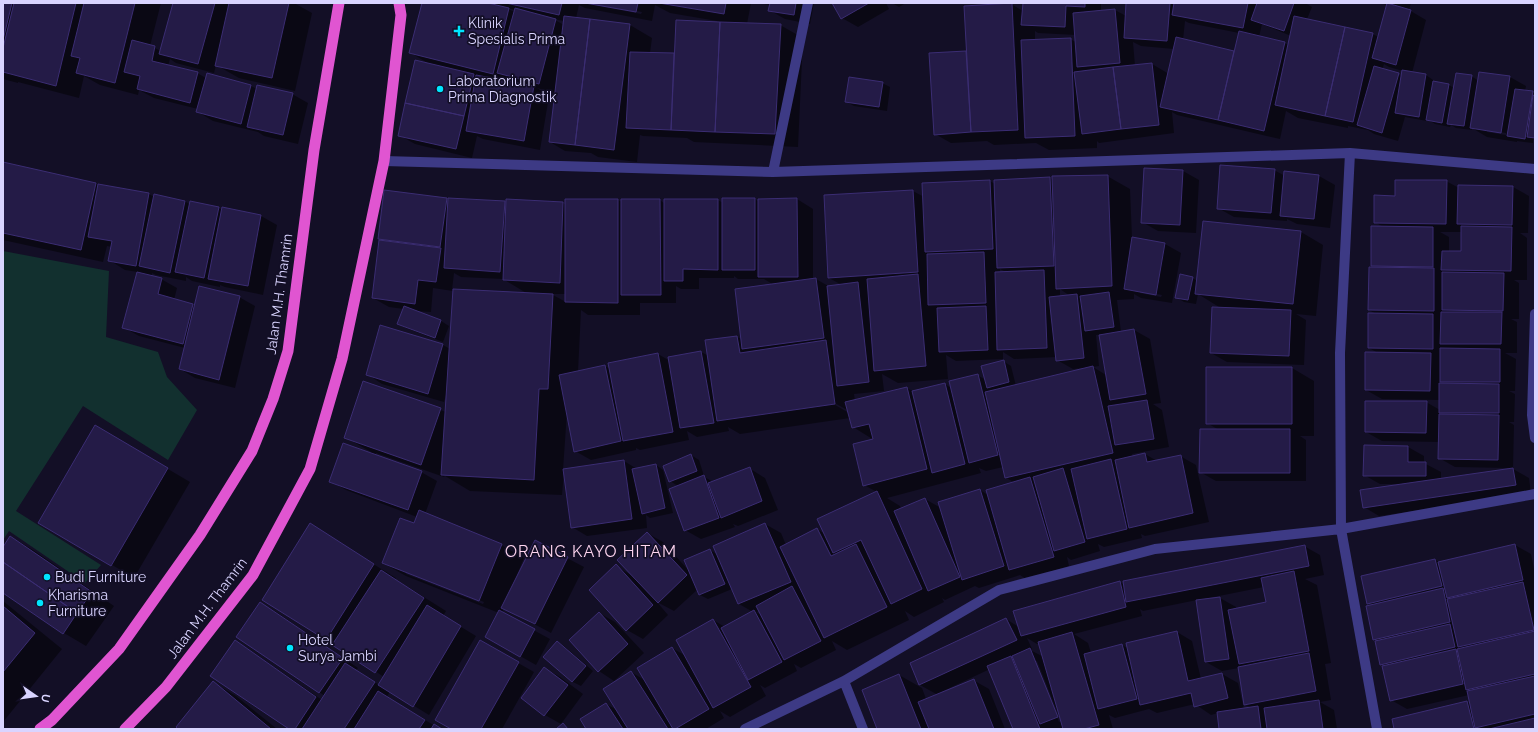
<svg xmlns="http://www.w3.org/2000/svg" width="1538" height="732" font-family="Raleway,sans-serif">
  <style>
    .green { fill: #12302f }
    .shadow { fill: #0007; fill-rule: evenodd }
    .building { fill: #241b47; stroke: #3b2d73 }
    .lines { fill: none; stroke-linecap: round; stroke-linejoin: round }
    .minor { stroke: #3d3a85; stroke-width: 10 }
    .trunk { stroke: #e055d1; stroke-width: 11 }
    .poi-dot { fill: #00e5ff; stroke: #130f26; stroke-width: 1.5 }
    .labels { text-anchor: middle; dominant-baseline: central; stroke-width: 3.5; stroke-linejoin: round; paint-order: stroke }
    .poi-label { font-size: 14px; fill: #d9d4ff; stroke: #130f26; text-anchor: start }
    .street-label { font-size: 14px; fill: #d9d4ff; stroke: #130f26 }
    .quarter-label { font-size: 16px; letter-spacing: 1px; fill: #ffd6f0; stroke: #130f26 }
  </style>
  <rect width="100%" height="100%" fill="#130f26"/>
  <path class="green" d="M3 251 109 271 106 337 158 352 167 377 197 410 168 460 83 406 16 511 101 565 85 583 9 531 3 540Z"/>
  <path class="shadow" d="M3 3H161L150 46 161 51 174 3H294L312 13 295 91 239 78 216 65 214 73 176 63 170 59 168 66 197 73 206 78 251 86 257 89 292 94 308 103 298 144 264 136 258 132 213 121 198 112V109L154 98 139 90 138 95 100 85 84 76 79 98 18 82V83L3 79Z
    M423 3H585L641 14 642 12 591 3H751L747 24 780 25 803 38 798 147 694 142 687 138 643 136 640 135 637 162 598 157 591 153 565 151 550 142 556 93 537 88 549 96 540 150 483 139 477 136 472 158 415 144 399 135 431 65 411 53ZM579 5 585 8 652 21 655 5 670 13 717 21V23L675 54 650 53 652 38 630 25 576 18ZM508 8 515 10V12L508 9ZM553 19 564 21V25Z
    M756 3H814L810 24 785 19 769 10 770 5Z
    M833 3H886L889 9 858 27 842 18Z
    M892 3H906L899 7Z
    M1024 3H1101V11L1115 10 1126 16 1127 3H1305L1312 7 1307 19 1372 34 1379 37 1388 5 1378 3H1411L1409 10 1426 20 1412 73 1426 75 1433 80V82L1449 85 1454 88 1471 76 1479 81 1510 77 1526 86 1525 91 1535 94V140L1533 139V143L1517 141V142L1487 137 1472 128V130L1456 128 1451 125 1450 127 1435 124 1427 119V121L1405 117 1398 141 1374 134 1368 130 1348 126V128L1298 118 1286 111 1280 139 1177 115 1172 112 1174 133 1099 143 1097 141V148L1049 150 1036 143 994 145 987 141 951 143 935 134 930 54 967 52 1011 4 1023 11ZM1185 21 1189 23 1239 33 1235 52 1183 40ZM1262 24 1291 36 1289 45 1284 43 1259 37ZM1035 31 1038 33 1076 35V42L1070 39 1035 40ZM1133 42 1141 46 1174 49 1169 74 1152 64 1135 66ZM1384 64 1389 67 1403 71 1402 76 1382 70ZM1487 130 1506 133V135L1487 132Z
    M882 83 890 87 887 111 854 106 847 102Z
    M3 163 95 183 99 186 149 194 154 197 185 201 190 205V202L219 208 222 210 223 209 261 216 277 225 263 295 225 287 220 285V287L192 281 186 277V281L156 275 152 273 151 277 161 279 177 288 174 300 195 306 239 297 255 306 235 388 195 378 180 369 185 348 139 336 123 327 138 272 125 270 109 260 112 247 107 246 103 262 3 240Z
    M1274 170 1285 176V172L1319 176 1335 185 1330 228 1297 224 1287 219V221L1234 217 1218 208Z
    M1183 171 1199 180 1196 233 1158 231 1142 222Z
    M1107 176 1130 189 1132 238 1165 244 1181 253 1172 303 1141 298 1134 294V299L1117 300 1121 332 1134 330 1150 339 1161 403 1153 404 1162 410 1169 447 1132 454 1133 457 1145 454 1157 461 1180 456 1196 465 1209 522 1145 536 1141 534 1142 538 1104 547 1098 544 1100 551 1071 560 1067 557 1069 566 1026 579 1020 575 979 588 975 586 945 600 942 598 944 602 914 617 905 611 909 620 847 650 832 641 836 650 801 668 794 664 797 671 765 688 760 685 766 696 730 717 720 711 724 718 706 729H587L606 704 617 710 631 672 646 681 672 648 686 656 713 620 725 627 753 612 739 604 732 589 708 599 700 595 698 589 674 611 657 602 668 615 643 639 627 630 616 566 631 575 647 533 663 542 690 572 710 550 718 555 765 524 781 533 786 545 817 529 825 534 877 492 864 485 874 440 853 427 850 418 740 434 728 427 729 431 697 437 687 431 689 440 640 450 636 448V450L591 460 575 451 567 412 563 470 624 461 637 469 656 465 663 470 673 513 650 518 646 515 647 528 587 536 572 527 564 471 562 495 470 491 445 476 444 477 376 453 375 455 421 472 437 481 425 514 501 545 524 558 517 575 518 576 535 541 584 567 551 633 504 608 502 613 550 639 536 665 502 646 499 613 406 576 383 563 414 524 417 517 346 490 330 481 371 452 345 437 364 382 446 412V395L444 402 382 384 367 374 381 326 443 345 450 349 453 291 433 288 431 312 414 311 441 321 449 326 443 342 406 328 398 324 404 309 389 307 373 298 385 242 379 239 447 199 449 200 504 202 507 204 563 203 566 205V200H618L622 202 660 200 665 204 718 200 723 203 755 199 759 202 797 199 813 209V279H816L830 287 842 285 829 278 913 191 924 197 990 181 995 184 1050 178 1054 180ZM1000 269 1006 272 1000 273ZM454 273 461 277 503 279 528 294 452 290ZM734 276 738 279H764L774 285 742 339 737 337 707 341 709 356 701 352 669 357 670 361 658 354 610 369 605 366 578 372 581 310 588 315H640V303H676V286L681 289H699V278H734ZM1060 289 1070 296 1060 297ZM1140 291 1162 295 1161 297 1140 293ZM551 294H566V302ZM1104 334V335L1106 375 1093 367 1099 366 1096 335ZM1003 352 1014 359 1057 357V360L1073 369 1083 368V370L1016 386 1011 366 1003 361 986 380 977 375 951 388 945 384 914 392 907 388 855 401 854 394 884 391 882 374 898 383 948 379 946 355 956 361 1003 359ZM831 401 849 411V413L830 402ZM1003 467 1005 477 1015 483 988 495 980 490 941 508 925 499 901 509 900 506 887 498 981 473 979 468 986 471ZM406 571 484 602 483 604 406 574ZM760 611 762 615 756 612Z
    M1446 181 1459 188 1513 187 1529 196 1528 233H1520L1527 238V280H1514L1519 283V319H1511L1517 322V353H1505L1516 359 1515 391H1509L1515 394 1514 422H1509L1514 425 1513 469 1529 478 1531 494 1379 516 1364 507 1396 484H1380L1364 475 1408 447 1424 456V463L1441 472V479L1508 469V468L1455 467 1439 458 1440 442 1382 441 1366 432 1426 402 1440 410V400L1382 399 1366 390 1378 353 1369 348 1376 314 1369 310 1372 227H1383L1375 222 1396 197ZM1440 232H1462V252H1449V237Z
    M1301 232 1323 245 1316 316 1296 314 1306 320 1304 365 1227 362 1211 353 1226 307H1219L1198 294 1196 304 1184 302 1176 297 1192 278 1198 281Z
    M1292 368 1314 381V436H1300L1306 440V481H1216L1200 472 1219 430 1207 423Z
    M95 426 190 482 134 578 40 522Z
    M691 455 699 460 704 476H703L713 482 749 468 765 478 778 510 738 526 733 524 735 527 701 539 685 530 678 486 670 481Z
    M310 525 396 578 395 579 446 611 443 616 476 636 429 715 390 691 387 697 440 729H290L235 642 251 651 322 700 325 696 238 637 260 603 276 612 358 668 356 670 379 685 384 677 334 644 263 600Z
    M11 537 33 550 114 606 86 646 64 633 3 591V549Z
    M1515 545 1531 554 1535 574V729H1396L1393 719 1467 702 1471 704 1469 695 1407 709 1391 700 1385 667 1381 664 1378 641 1374 639 1372 605 1368 603 1362 577 1435 560 1440 562Z
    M1304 546 1320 555 1324 575 1305 579 1317 585 1331 663 1325 664 1331 700 1320 702 1334 710 1337 729H1220L1218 713 1211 715 1195 704 1157 713 1149 709 1115 718 1109 715 1113 729H1014L990 669 941 692 942 693 973 680 989 689 1005 729H878L899 675 922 688 926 699 938 695 920 685 911 664 1006 619 1019 627 1119 582 1125 585ZM1264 587 1267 603 1236 609V607L1220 598 1204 600V599ZM1197 600 1206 662 1222 671 1239 668 1245 704 1251 708 1244 709 1238 683 1222 674 1201 679 1192 641 1177 632 1129 649 1122 645 1091 653 1088 643 1074 634 1142 616 1140 609 1143 611ZM1027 638 1037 644H1040L1044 657 1030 650 1032 649ZM1034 661H1037L1061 721 1059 722Z
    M3 601 62 649 3 722Z
    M599 613 615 622 644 653 614 681 599 671Z
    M481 642 534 672 502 729H452Z
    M558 642 565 647 593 671 581 686 573 682 545 657Z
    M544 668 560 677 583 694 561 724 545 715Z
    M214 683 236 696 277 729H180Z"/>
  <path class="building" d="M3 3H12L3 40Z
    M14 3H76L56 86 3 72V48Z
    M84 3H135L115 83 76 73 80 58 71 56Z
    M173 3H215L198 64 159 54Z
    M229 3H289L272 78 215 66Z
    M422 3H488L509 8 493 74 409 53Z
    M506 3H562L559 15Z
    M585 3H638L636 12Z
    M659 3H726L724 14Z
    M770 3H796L794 15 768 11Z
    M832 3H869L841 19Z
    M1012 3 1018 130 971 132 964 6Z
    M1023 3H1085V7L1066 6 1065 27 1021 25Z
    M1126 3H1170L1167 41 1124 38Z
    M1174 3H1248L1243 28 1172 15Z
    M1257 3H1294L1284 31 1251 20Z
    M1387 3 1411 10 1396 65 1372 58Z
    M515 8 556 19 539 84 497 73Z
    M1115 9 1120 63 1077 67 1073 13Z
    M564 16 590 19 575 145 549 142Z
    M1294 16 1345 27 1325 116 1275 105Z
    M590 19 630 24 614 150 575 145Z
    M676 20 720 22 715 132 671 130Z
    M720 22 781 24 775 134 715 132Z
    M1345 27 1373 33 1353 122 1325 116Z
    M1239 31 1285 42 1264 131 1218 120Z
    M1176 37 1234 51 1218 120 1160 107Z
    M1071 38 1075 136 1025 138 1021 40Z
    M132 40 155 46 152 61 198 72 190 103 137 89 140 76 124 72Z
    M966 51 971 132 934 135 929 53Z
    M630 52 674 53 671 130 626 128Z
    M415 60 474 74 464 116 405 103Z
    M1152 63 1159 125 1121 129 1113 67Z
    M1374 66 1399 73 1382 133 1357 125Z
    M1113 67 1121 129 1082 134 1074 72Z
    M1402 70 1426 74 1419 117 1395 113Z
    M1479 72 1510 76 1501 133 1470 128Z
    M207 73 251 85 241 124 196 112Z
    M1456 73 1472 75 1464 126 1447 124Z
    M476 75 534 86 524 141 466 131Z
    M849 77 883 82 879 107 845 102Z
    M1433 81 1449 84 1442 123 1426 120Z
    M257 85 293 93 283 135 247 127Z
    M1515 89 1533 91 1525 139 1507 136Z
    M1533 95 1535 96V138L1527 137Z
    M405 103 464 116 456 149 398 136Z
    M3 162 96 183 81 250 3 233Z
    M1220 165 1275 169 1271 213 1217 209Z
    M1144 168 1183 170 1180 225 1141 223Z
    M1284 171 1319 175 1314 219 1280 216Z
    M1108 175 1112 286 1056 289 1052 176Z
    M1050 177 1054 266 997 268 994 180Z
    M990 180 993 249 925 252 922 183Z
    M1395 180H1447L1446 224 1374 223V195L1395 196Z
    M98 184 149 193 136 266 108 261 112 241 88 237Z
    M1458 185 1513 186 1512 225 1457 224Z
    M384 190 447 198 440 247 378 239Z
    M913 190 918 272 828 278 824 195Z
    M154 194 185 201 170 273 139 266Z
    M448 198 505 201 500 272 444 268Z
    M722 198H755V270H722Z
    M797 198 798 277H758V199Z
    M506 199 563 202 560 283 503 280Z
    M565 199H618V303L565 302Z
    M621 199H660L661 295H621Z
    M664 199H718V270L683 269V281H664Z
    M190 201 219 207 204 278 175 272Z
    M222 207 261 215 248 286 208 279Z
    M1203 221 1301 231 1293 304 1195 294Z
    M1371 226 1433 227V267L1371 266Z
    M1461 226 1512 227 1511 271 1441 270 1442 251H1461Z
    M1132 237 1165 243 1156 295 1124 289Z
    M379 240 441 248 436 282 418 280 415 304 372 298Z
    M984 252 986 303 928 305 927 254Z
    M1369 267 1434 268V311L1368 310Z
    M1044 270 1047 348 997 350 995 272Z
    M137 272 162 278 158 294 193 304 183 344 122 328Z
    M1442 272 1504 273 1503 311 1442 310Z
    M918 274 926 366 874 371 867 279Z
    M1180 274 1193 277 1188 300 1175 298Z
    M816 278 824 338 742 349 735 289Z
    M858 282 869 382 837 386 827 286Z
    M199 286 240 296 219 380 179 369Z
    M453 289 553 294 548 389H539L534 480 441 475Z
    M1109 292 1114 327 1085 331 1080 296Z
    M1077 294 1084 358 1056 361 1049 297Z
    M404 306 441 320 435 338 397 324Z
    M986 306 988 350 939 352 937 308Z
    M1212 307 1291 310 1289 356 1210 353Z
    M1441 312H1502L1501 344H1440Z
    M1368 313 1433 314V349L1368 348Z
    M380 325 443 344 428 394 366 375Z
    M1134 329 1146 394 1110 400 1099 335Z
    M737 336 740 353 826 340 835 404 717 421 705 340Z
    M1440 348 1500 349V382H1440Z
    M701 351 714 423 680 428 668 357Z
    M1365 352 1431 353 1430 391 1365 390Z
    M658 353 673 432 623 441 608 363Z
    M1004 360 1009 382 987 388 981 366Z
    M605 365 621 441 574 452 559 375Z
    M1093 366 1113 453 1005 478 985 392Z
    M1206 367H1292V424H1206Z
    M978 374 998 455 969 463 949 381Z
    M363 381 441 408 421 465 344 438Z
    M945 383 965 464 932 473 912 391Z
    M1439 383 1499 384V413H1439Z
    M907 387 927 469 863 486 853 444 873 439 869 424 852 428 845 402Z
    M1147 400 1154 439 1115 445 1108 406Z
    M1365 401H1427L1426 433 1365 432Z
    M1439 414 1499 415 1498 460 1438 459Z
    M95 425 168 468 111 566 38 523Z
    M1200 429H1290V473H1199Z
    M343 443 422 471 408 510 329 482Z
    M1364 445 1408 446V462H1426V476H1363Z
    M1145 453 1147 462 1181 455 1193 513 1129 528 1115 460Z
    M691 454 697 471 669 482 663 466Z
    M1111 459 1127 529 1087 539 1071 469Z
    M624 460 632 519 571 528 563 469Z
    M656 464 665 508 642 514 632 469Z
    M750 467 762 501 721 518 708 483Z
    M1063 468 1085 542 1054 551 1033 477Z
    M1513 468 1516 485 1363 508 1360 490Z
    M704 475 719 518 684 531 669 489Z
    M1030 477 1054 557 1009 570 986 490Z
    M980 489 1004 566 962 580 938 502Z
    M877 491 922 589 891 604 861 540 833 553 817 519Z
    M925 498 960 577 928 591 894 511Z
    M419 510 502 544 479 601 382 563 400 518 414 523Z
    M310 523 374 564 326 640 262 600Z
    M765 523 791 582 738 604 713 546Z
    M817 528 831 556 856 544 887 607 824 638 780 547Z
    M647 532 687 575 658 603 617 560Z
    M10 536 92 592 77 613 3 562V547Z
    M535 540 568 557 535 624 501 608Z
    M1515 544 1523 580 1447 598 1438 562Z
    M1305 545 1309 566 1126 602 1123 581Z
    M710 549 725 584 699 595 684 560Z
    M1435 559 1442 586 1367 604 1361 576Z
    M3 562 77 613 63 634 3 593Z
    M616 564 653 605 626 631 589 590Z
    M381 570 424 598 375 673 332 645Z
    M1294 571 1309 651 1239 664 1228 610 1266 602 1261 578Z
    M1120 581 1126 607 1021 636 1013 611Z
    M1523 582 1534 630 1458 647 1447 599Z
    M792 586 821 641 784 660 756 606Z
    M1443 588 1450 622 1373 640 1366 606Z
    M1220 597 1229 659 1205 662 1196 600Z
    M260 602 343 658 319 693 236 637Z
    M427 605 461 626 413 707 378 685Z
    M3 606 35 633 3 672Z
    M499 610 535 629 520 657 485 637Z
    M754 610 782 662 748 680 721 628Z
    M599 612 628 644 598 672 569 640Z
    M1006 618 1017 640 919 685 910 663Z
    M713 619 751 687 713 708 676 640Z
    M1450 624 1455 647 1380 665 1375 641Z
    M1177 631 1188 681 1222 673 1228 698 1194 707 1191 693 1140 705 1126 643Z
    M1535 631V674L1466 690 1457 649Z
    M1072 632 1099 725 1084 729H1063L1038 642Z
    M235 640 316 697 295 729H289L210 676Z
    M480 640 519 662 481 729H451L435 720Z
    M557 641 586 666 572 682 543 657Z
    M1122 644 1137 699 1098 709 1084 654Z
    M672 647 709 709 675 729H673L637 668Z
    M1030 648 1058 717 1040 724 1012 656Z
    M1456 649 1463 684 1390 701 1382 666Z
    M1309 653 1316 691 1244 705 1238 667Z
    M1011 656 1040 729H1013L987 666Z
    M345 663 375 682 344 729H302Z
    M544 667 568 685 544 716 521 698Z
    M631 671 668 729H628L603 689Z
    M899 674 921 729H877L862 690Z
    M1535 676V714L1475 728 1467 691Z
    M974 679 994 729H929L918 702Z
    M213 681 271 729H178L176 727Z
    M378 691 425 720 419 729H354Z
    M1319 700 1323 729H1267L1264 708Z
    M1467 701 1474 729H1394L1392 719Z
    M606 703 623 729H586L580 719Z
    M1258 706 1261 729H1219L1217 712Z
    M1535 718V729H1489Z
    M563 723 568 729H556Z
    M434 724 442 729H431Z"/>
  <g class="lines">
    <path class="minor" d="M1350 153 1340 353 1341 529 1377 729
      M384 161 773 172 1350 153 1535 169
      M773 172 808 3
      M1535 314 1532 415 1535 438
      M844 681 863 729
      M745 729 844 681 999 590 1155 549 1341 529 1535 494"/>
    <path class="trunk" d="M40 729 52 720 119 649 200 535 252 451 273 399 288 351 314 150 339 3
      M125 729 166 687 253 575 310 469 342 359 384 161 401 15 399 3"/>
  </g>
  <g class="poi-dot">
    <path d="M457 25h4v4h4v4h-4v4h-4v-4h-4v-4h4z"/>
    <circle cx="440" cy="89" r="4"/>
    <circle cx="47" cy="577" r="4"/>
    <circle cx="40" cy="603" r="4"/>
    <circle cx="290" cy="648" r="4"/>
  </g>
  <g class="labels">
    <g class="poi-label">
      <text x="468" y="23">Klinik<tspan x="468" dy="16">Spesialis Prima</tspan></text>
      <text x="448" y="81">Laboratorium<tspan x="448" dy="16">Prima Diagnostik</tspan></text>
      <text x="55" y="577">Budi Furniture</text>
      <text x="48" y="595">Kharisma<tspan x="48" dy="16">Furniture</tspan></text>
      <text x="298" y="640">Hotel<tspan x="298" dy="16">Surya Jambi</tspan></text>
    </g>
    <g class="street-label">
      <text transform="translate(279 294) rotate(-82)">Jalan M.H. Thamrin</text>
      <text transform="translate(207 608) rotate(-53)">Jalan M.H. Thamrin</text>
    </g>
    <g class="quarter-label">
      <text x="591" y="551">ORANG KAYO HITAM</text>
    </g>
  </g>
  <rect width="1538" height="732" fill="none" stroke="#d9d4ff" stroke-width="8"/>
  <g transform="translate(36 696) rotate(103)" stroke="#130f26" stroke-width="3" paint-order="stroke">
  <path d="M0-3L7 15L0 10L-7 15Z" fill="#d9d4ff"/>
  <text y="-6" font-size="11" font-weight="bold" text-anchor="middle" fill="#d9d4ff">U</text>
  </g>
</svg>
